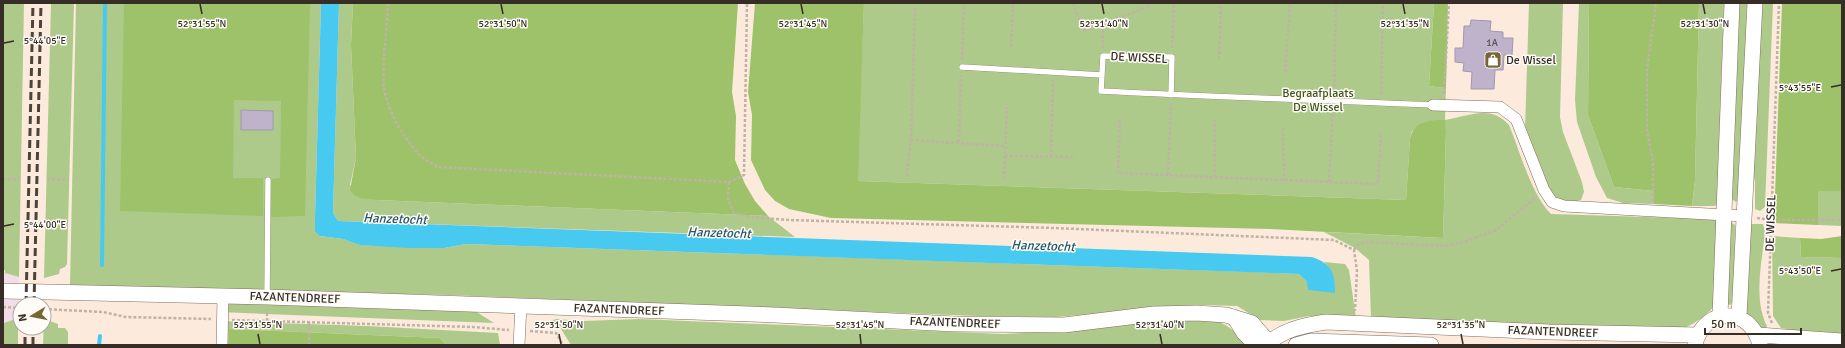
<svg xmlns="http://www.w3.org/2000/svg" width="1845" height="348" font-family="Signika,sans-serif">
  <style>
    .industrial { fill: #f3ddeb }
    .green { fill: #aeca8b }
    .forest { fill: #9dc269 }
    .water { fill: #47c9f0 }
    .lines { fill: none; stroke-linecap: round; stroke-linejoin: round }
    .stream { stroke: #47c9f0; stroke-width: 4 }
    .building { fill: #beb3ca; stroke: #a297ad }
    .lane-casing { stroke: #806d5d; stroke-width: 6 }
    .street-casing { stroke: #806d5d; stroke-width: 12 }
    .secondary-casing { stroke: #806d5d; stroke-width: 16 }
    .path { stroke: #c0b2a5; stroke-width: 2.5; stroke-dasharray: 3 2; stroke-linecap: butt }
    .lane { stroke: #fff; stroke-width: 5.5 }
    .street { stroke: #fff; stroke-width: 11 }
    .secondary { stroke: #fff; stroke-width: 15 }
    .rail { stroke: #4c433b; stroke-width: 3; stroke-dasharray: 8 4; stroke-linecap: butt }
    .ticks { fill: none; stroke: #352d26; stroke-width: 1.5 }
    .labels { text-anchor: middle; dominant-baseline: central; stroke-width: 3; stroke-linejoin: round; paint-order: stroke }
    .number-label { font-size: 10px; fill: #574e4f }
    .street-label { font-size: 12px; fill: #352d26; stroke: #fffbf7 }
    .poi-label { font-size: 12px; fill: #352d26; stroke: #fffbf7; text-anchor: start }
    .park-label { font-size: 12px; fill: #3f5719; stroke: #fffbf7 }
    .water-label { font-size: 13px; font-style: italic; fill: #245869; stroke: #fffbf7 }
    .ticks-label { font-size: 10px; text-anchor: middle; fill: #352d26; stroke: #fffbf7; stroke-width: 3; stroke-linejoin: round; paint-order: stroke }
  </style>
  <rect width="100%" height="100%" fill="#fcebdc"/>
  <path class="industrial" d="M3 270H5V273L19 277 18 318 4 323 3 327Z"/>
  <path class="green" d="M3 3H24L19 277 5 273V270H3Z
    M51 3H74L67 264 65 267 60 269 59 274 44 278Z
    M76 3H321L315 217 320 236 343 239 361 245 444 248 466 244 1276 273 1299 274 1307 282 1331 270 1324 262 1345 264 1349 270 1356 318 1309 316 1284 321 1260 320 1237 306 1202 305 1056 317 977 316 448 295 70 286Z
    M339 3H353L351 45 356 158 350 185 377 200 768 216 795 237 338 221 333 213Z
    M864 3H1434L1429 86 1446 88 1445 120C1469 116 1491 104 1509 125 1520 151 1531 194 1551 214L1713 219 1716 221C1716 234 1720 294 1716 302 1710 315 1696 322 1683 329L1371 319 1369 260 1355 248 1324 232 1443 238 1446 132 1444 120 1412 131 1410 139 1406 200 857 181Z
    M1529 3H1563L1560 117 1563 132 1582 182 1584 192 1581 200C1569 204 1561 202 1550 194L1525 129Z
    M1579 3H1589L1588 115 1614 187 1654 191V204L1623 203 1607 198 1596 177 1577 122 1575 100Z
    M1699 3H1724L1717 205 1714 206H1692L1695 180Z
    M1736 3H1747L1740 197 1736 202 1733 200 1731 197Z
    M1760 3H1773L1765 207 1760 211 1755 209V183L1753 171Z
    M1818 191H1842V226L1818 225Z
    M1731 222 1735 225 1734 300 1730 305 1726 304Z
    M1750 224H1763L1765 232C1762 262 1753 298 1767 326L1765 330 1758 326 1745 313Z
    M1772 236 1800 238 1801 257 1842 258V335L1803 332 1781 328 1773 316Z
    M218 303 475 311 494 323 218 312Z
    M18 318V345H3L4 323Z
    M44 319 58 324V328H65L68 332V345H43Z
    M556 319 583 321 639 319 1003 334C1056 332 1108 325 1161 322 1177 321 1201 317 1216 321 1230 325 1237 334 1246 345H571L561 329 547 322Z
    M217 321 367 326 498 333 500 345H447L440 338 229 329 228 345H217Z"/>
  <path class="forest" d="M124 3H310L305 216 271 217V179L280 178 281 101 234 100 233 178H263V216L120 211Z
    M353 3H738L732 92 736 116 735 160 745 184 755 201 768 216 377 200 360 198 354 195 350 190 356 158 351 45Z
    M755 3H864L858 181 1406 200 1410 139C1414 121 1429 120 1445 120L1446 132 1443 238 1270 229 831 218 789 209 775 201 765 190 751 160 752 115 748 92Z
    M1434 3H1448L1446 88 1429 86Z
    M1589 3H1699L1695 180 1692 206 1654 204V191L1614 187 1588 115Z
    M1782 3H1842V191H1818V225L1774 223Z
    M1842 236V258L1801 257 1800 238 1821 239Z
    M229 329 440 338 447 345H228Z"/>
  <path class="water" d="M321 3H339L333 213 338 221 1312 257C1332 264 1335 272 1335 293L1308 290 1307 282 1299 274 466 244 444 248H408L360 245 343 239 320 236 315 231V217Z"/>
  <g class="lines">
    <path class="stream" d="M102 265 105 3
      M99 345 100 336"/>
  </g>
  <path class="building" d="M1471 20 1491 21 1490 31 1503 32V38H1513L1512 55H1504L1503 70H1495L1494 89H1471L1472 72 1463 71 1464 63 1455 62V48H1463L1464 26H1470Z
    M241 110 273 111V130H241Z"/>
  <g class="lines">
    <g class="lane-casing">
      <path id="lane" d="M962 67 1102 75
        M1171 95 1172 57 1103 56 1101 91C1212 97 1322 100 1433 105
        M267 297 268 180"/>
    </g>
    <g class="street-casing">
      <path id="street" d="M1433 105 1500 107 1516 119 1544 190 1552 202 1564 206 1744 216
        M222 345 223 296
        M519 345 521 306"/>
    </g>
    <g class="secondary-casing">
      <path id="secondary" d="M3 291 267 297 775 315 954 324 1064 325 1154 314 1196 313 1226 315 1252 323 1271 345
        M1720 316 1732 3
        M1234 317 1244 333 1256 345
        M1739 317 1755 3
        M1758 335 1842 341
        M1695 344C1705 306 1751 306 1760 345
        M1266 345C1282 330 1304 325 1326 322L1549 332 1698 335
        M1296 345 1311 341 1431 345"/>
    </g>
    <path class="path" d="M388 3C387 29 382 62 384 87 386 107 404 140 419 154 424 159 431 163 437 167L729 182 744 175 747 3
      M1073 3 1083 31 1103 24
      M1011 47 1013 3
      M1103 48V24L1149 6 1148 3
      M1172 48 1174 3
      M1219 59 1221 3
      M962 60 964 3
      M1285 72 1290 3
      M1334 92 1336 3
      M1381 94 1383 3
      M1444 94 1449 3
      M1120 120 1118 173 1378 184 1381 132
      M1283 128 1284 180
      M911 140 1005 146
      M959 142 961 75
      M1005 156 1075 157
      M1051 157 1053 80
      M1168 175 1171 103
      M907 176 911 140 915 6
      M1215 177V121
      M3 179H20
      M47 179 69 180
      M1004 179 1007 107
      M729 182 728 200 734 213 750 217 789 220 1054 228 1334 240 1354 250 1357 271 1355 311
      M1329 182 1333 109
      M1653 201V162L1647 131V70L1656 3
      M1757 218 1771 220H1842
      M1354 250 1357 245 1365 242 1444 246 1461 243 1496 230 1535 198
      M3 307 20 308
      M44 309 103 312 126 317 211 319
      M232 320 473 327 509 330
      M267 321V309
      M1772 323 1768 313 1779 3
      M530 331 556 333 563 345
      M309 345V322"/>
    <use href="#lane" class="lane"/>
    <use href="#street" class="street"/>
    <use href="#secondary" class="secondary"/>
    <path class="rail" d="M26 304 33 3
      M34 304 41 3
      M25 345V328
      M33 345V328"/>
  </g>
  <path class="ticks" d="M200 4 202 14M501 4 503 14M801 4 803 14M1102 4 1104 14M1403 4 1405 14M1703 4 1705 14M4 43 14 41M1831 87 1841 85M4 226 14 224M1831 271 1841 269M258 334 260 344M559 334 561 344M860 334 861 344M1160 334 1162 344M1461 334 1463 344"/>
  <defs>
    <g id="shop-square" transform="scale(0.9)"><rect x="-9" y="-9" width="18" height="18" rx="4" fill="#766634" stroke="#fffbf7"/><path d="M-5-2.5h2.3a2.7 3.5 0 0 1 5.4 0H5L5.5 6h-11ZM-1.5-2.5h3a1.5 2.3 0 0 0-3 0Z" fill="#fff"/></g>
  </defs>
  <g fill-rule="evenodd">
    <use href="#shop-square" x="1493" y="60"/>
  </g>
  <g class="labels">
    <g class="number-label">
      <text x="1492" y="43">1A</text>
    </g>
    <g class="street-label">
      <text transform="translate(1139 58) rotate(3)">DE WISSEL</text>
      <text transform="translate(1771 223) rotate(-88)">DE WISSEL</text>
      <text transform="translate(295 298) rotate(2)">FAZANTENDREEF</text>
      <text transform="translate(619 310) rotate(2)">FAZANTENDREEF</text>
      <text transform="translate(955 323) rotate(2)">FAZANTENDREEF</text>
      <text transform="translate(1553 332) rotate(2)">FAZANTENDREEF</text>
    </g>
    <g class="poi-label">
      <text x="1506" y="60">De Wissel</text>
    </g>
    <g class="park-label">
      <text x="1318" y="93">Begraafplaats<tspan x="1318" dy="14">De Wissel</tspan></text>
    </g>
    <g class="water-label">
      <text transform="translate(395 219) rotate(2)">Hanzetocht</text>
      <text transform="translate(719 233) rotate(2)">Hanzetocht</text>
      <text transform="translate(1043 246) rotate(2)">Hanzetocht</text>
    </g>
  </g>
  <g class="ticks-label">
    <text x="202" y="27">52°31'55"N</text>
    <text x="503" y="27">52°31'50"N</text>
    <text x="1405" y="27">52°31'35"N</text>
    <text x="1705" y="27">52°31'30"N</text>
    <text x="803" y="27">52°31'45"N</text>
    <text x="1104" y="27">52°31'40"N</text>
    <text x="45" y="44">5°44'05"E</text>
    <text x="1800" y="91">5°43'55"E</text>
    <text x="45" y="228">5°44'00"E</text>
    <text x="1800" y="274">5°43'50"E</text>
    <text x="258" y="328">52°31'55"N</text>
    <text x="559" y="328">52°31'50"N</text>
    <text x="860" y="328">52°31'45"N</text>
    <text x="1160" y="328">52°31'40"N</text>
    <text x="1461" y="328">52°31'35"N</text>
  </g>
  <rect width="1845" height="348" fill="none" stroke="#352d26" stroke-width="8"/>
  <g transform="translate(32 316) rotate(260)"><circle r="19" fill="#fffbf7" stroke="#aea9a3"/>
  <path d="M0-3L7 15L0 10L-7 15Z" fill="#766634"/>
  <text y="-6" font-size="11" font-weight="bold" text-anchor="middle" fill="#352d26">N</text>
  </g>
  <path d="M1705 328v6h96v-6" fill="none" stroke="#352d26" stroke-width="2"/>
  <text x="1711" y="328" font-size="12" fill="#352d26" stroke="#fffbf7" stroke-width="3" paint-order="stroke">50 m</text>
</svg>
